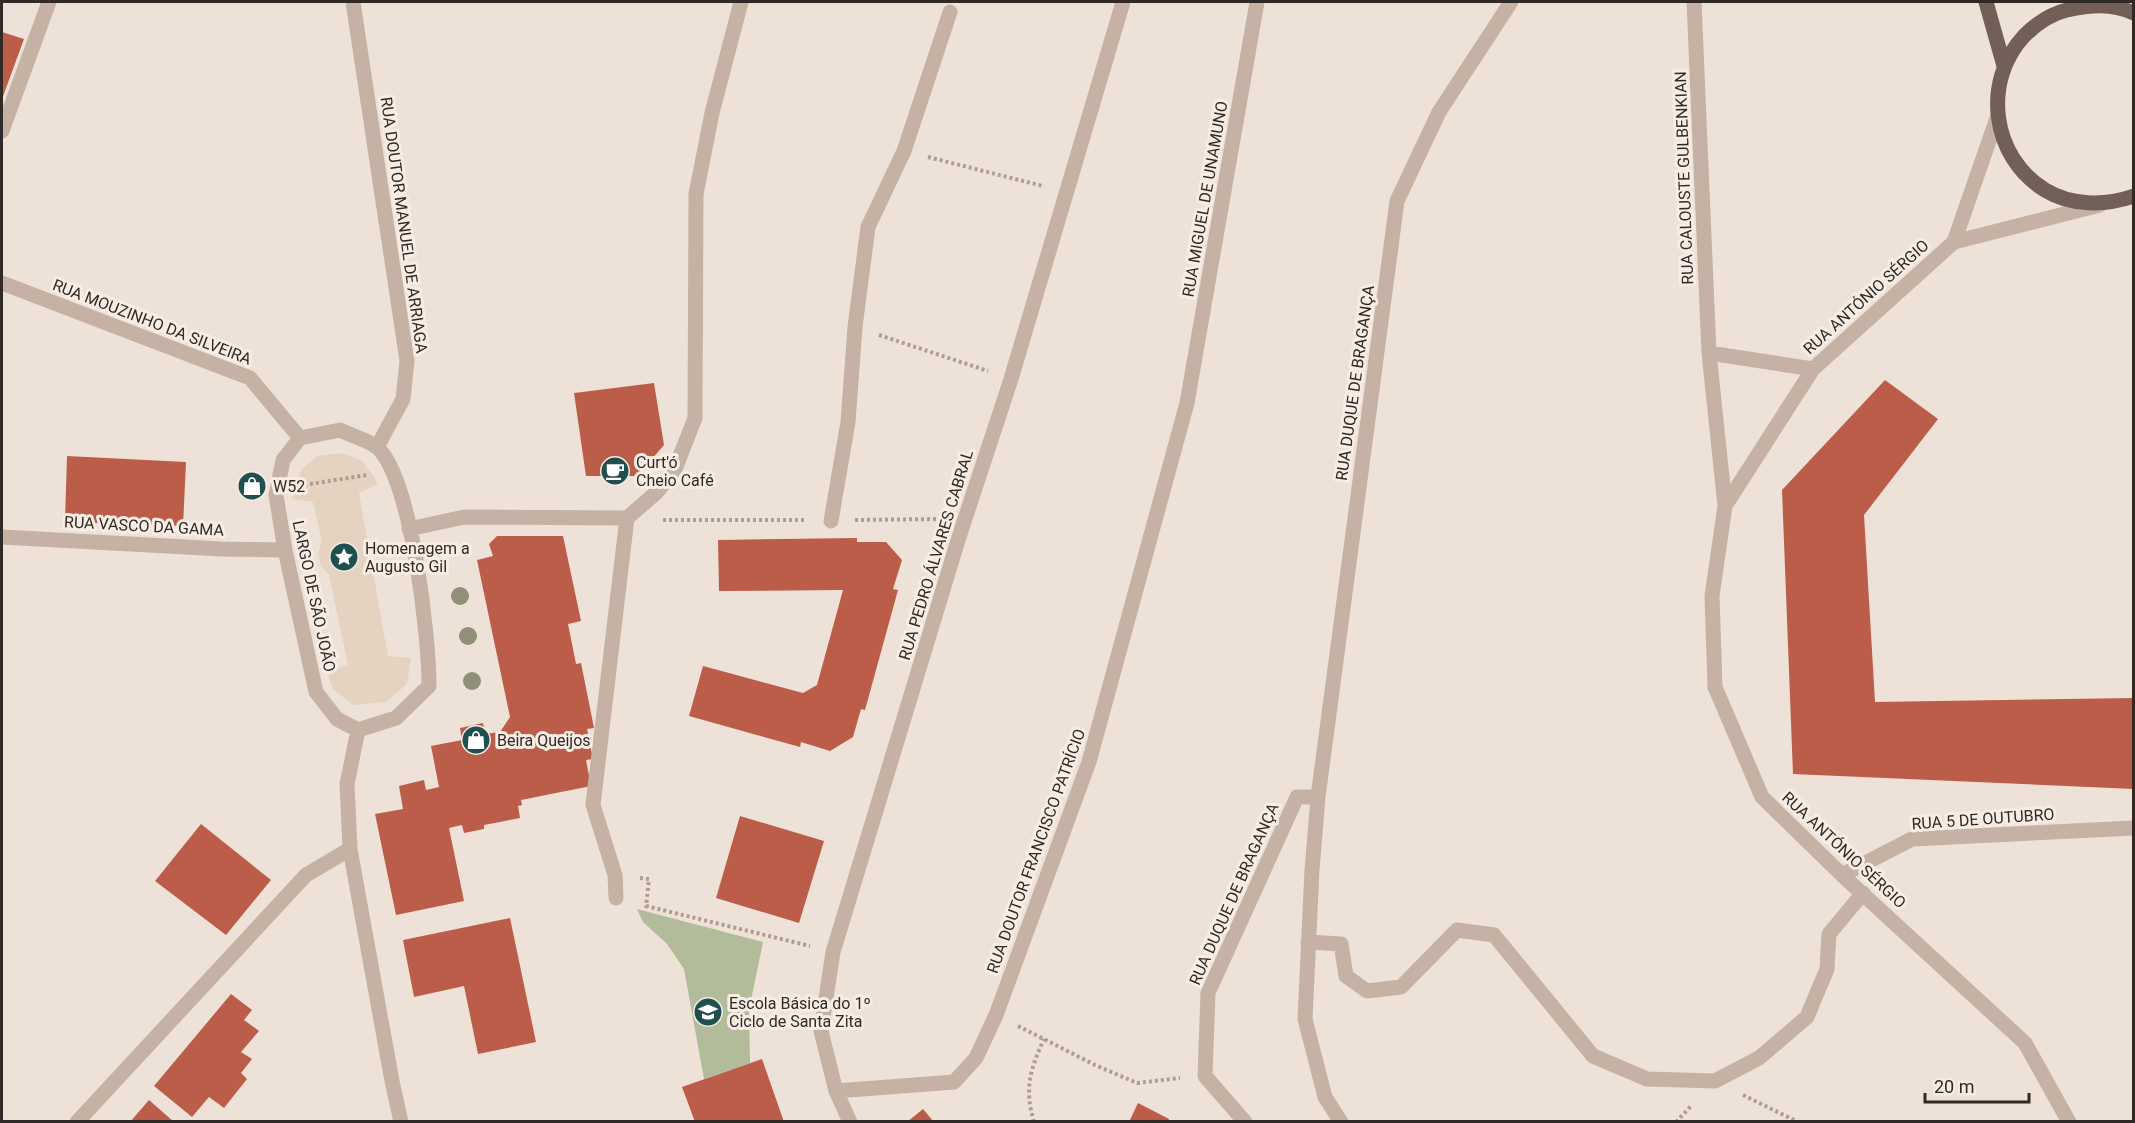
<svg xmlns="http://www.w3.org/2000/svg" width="2135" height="1123" font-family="Roboto,sans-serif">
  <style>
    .green { fill: #b3bc9a }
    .plaza { fill: #e5d2c0 }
    .building { fill: #bb5d49 }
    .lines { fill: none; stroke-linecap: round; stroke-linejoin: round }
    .path { stroke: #b09c90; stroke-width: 4; stroke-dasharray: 3 3; stroke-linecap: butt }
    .minor { stroke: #c5b2a5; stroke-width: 15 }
    .major { stroke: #725f58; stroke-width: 15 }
    .tree { fill: #909079 }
    .labels { text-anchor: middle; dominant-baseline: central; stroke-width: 6; stroke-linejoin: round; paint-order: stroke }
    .street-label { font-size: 16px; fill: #312926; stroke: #f7ede4 }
    .poi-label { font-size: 16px; fill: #312926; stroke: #f7ede4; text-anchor: start }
  </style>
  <rect width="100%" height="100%" fill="#eee2d8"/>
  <path class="green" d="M637 909 763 942 749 1010 750 1063 704 1079 684 969 667 944 643 922Z"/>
  <path class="plaza" d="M343 453 362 461 373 475 378 484 359 493 388 656 411 658 407 684 386 702 353 705 333 689 327 672 348 665 329 575 321 566 318 553 322 542 313 502 292 499 294 487 302 469 317 456Z"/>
  <path class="building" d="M2 32 24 39 2 99Z
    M1885 380 1938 419 1864 515 1875 702 2134 698V789L1793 774 1782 490Z
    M654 383 664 445 637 476H586L574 393Z
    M67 456 186 462 183 526 65 522Z
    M497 536H563L581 621 568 624 576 664 581 663 594 728 587 729 593 759 586 760 591 786 521 800 522 805 518 806 520 818 484 825V829L464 833 462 825 449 828 464 901 396 915 375 814 403 809 399 786 424 780 426 790 439 787 431 746 462 740 460 728 483 723 485 734 500 732 510 717 477 560 493 556 489 544Z
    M857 538V542H886L902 560 893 589 898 590 865 710 861 709 853 737 830 751 801 742 800 747 689 716 703 666 803 693 817 685 843 590 719 591 718 540Z
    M740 816 824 841 799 923 716 898Z
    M201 824 271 880 226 935 155 881Z
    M510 918 536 1042 478 1054 464 986 414 997 403 940Z
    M231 994 252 1010 244 1020 259 1031 241 1052 252 1059 241 1073 247 1079 224 1108 209 1097 192 1117 154 1086Z
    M762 1059 784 1122H695L682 1087Z
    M149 1100 174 1122H130Z
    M1138 1103 1169 1119 1168 1122H1129Z
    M923 1109 934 1122H907Z"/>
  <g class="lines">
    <path class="path" d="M928 157 1043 186
      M879 335 988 371
      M304 485 367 475
      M663 520H806
      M855 520 938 519
      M640 878 649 879 646 906 810 946
      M1018 1026 1095 1065 1137 1083 1180 1078
      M1743 1095 1798 1122
      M1034 1122C1024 1088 1030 1070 1044 1039
      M1676 1122 1692 1105"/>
    <path class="minor" d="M353 2 407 361 403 399 377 447
      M1694 2 1709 353 1725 506
      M2 131 49 2
      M1954 242 1997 118
      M2 283 250 378 300 438
      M1709 353 1813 369
      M340 430C350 435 371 441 378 448 412 481 429 637 429 686L396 718 358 730 337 719 316 692 285 550 276 495 283 460 300 438Z
      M831 521 848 422 855 327 868 227 904 151 950 12
      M409 529 464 517 627 518 657 492 675 469 695 418 696 194 712 113 741 2
      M2 537 222 549 285 550
      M358 730 347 784 350 849 392 1081 401 1122
      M1842 875 1912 839 2134 828
      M616 898 615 875 593 805 627 518
      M1308 942 1341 944 1346 976 1367 991 1401 987 1457 930 1494 935 1593 1056 1647 1079 1715 1081 1759 1058 1807 1017 1827 969 1829 934 1863 893
      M836 1091 954 1082 976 1058 996 1015 1089 762 1187 403 1257 2
      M77 1122 306 875 350 849
      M850 1122 836 1091 821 1031 833 952 959 537 1011 379 1123 2
      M1245 1122 1205 1076 1208 993 1297 797H1318
      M1341 1122 1325 1097 1305 1019 1312 870 1318 797 1397 201 1439 112 1511 2
      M2069 1122 2025 1043 1842 875 1762 797 1715 687 1712 596 1725 506 1813 369 1954 242 2100 205"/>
    <path class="major" d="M1986 2 2004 66
      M2134 13C2111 3 2090 5 2067 10 2050 14 2036 24 2024 36 1982 81 1991 157 2045 190 2071 206 2105 206 2134 196"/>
  </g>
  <g class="tree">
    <circle cx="460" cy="596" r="9"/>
    <circle cx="468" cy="636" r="9"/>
    <circle cx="472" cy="681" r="9"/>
  </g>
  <defs>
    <g id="cafe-disc" transform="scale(1.5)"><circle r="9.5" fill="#1f4f4f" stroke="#f7ede4"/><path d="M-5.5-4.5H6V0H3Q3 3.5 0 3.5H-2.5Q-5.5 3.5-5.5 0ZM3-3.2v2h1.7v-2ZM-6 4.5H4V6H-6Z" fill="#fff"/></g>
    <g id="shop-disc" transform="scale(1.5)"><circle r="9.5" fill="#1f4f4f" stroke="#f7ede4"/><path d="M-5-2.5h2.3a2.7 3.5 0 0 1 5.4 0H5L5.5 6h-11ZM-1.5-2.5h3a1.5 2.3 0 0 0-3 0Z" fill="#fff"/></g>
    <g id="sight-disc" transform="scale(1.5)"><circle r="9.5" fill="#1f4f4f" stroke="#f7ede4"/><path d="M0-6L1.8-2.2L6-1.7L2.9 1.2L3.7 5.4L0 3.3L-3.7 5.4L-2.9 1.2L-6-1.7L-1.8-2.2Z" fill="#fff"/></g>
    <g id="school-disc" transform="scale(1.5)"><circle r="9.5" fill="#1f4f4f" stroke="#f7ede4"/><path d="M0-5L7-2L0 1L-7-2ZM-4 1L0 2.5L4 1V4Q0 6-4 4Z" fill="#fff"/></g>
  </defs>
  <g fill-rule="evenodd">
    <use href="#cafe-disc" x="615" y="471"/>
    <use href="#shop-disc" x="252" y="486"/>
    <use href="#sight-disc" x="344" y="557"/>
    <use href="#shop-disc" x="476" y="740"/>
    <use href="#school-disc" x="708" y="1012"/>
  </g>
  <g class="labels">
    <g class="street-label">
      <text transform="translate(1684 178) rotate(-92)">RUA CALOUSTE GULBENKIAN</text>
      <text transform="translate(1205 199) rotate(-80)">RUA MIGUEL DE UNAMUNO</text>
      <text transform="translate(404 225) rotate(82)">RUA DOUTOR MANUEL DE ARRIAGA</text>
      <text transform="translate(1866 297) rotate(-42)">RUA ANTÓNIO SÉRGIO</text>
      <text transform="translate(152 322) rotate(21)">RUA MOUZINHO DA SILVEIRA</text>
      <text transform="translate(1355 383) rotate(-82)">RUA DUQUE DE BRAGANÇA</text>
      <text transform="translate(144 526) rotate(3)">RUA VASCO DA GAMA</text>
      <text transform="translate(936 555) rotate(-73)">RUA PEDRO ÁLVARES CABRAL</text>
      <text transform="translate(314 596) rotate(78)">LARGO DE SÃO JOÃO</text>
      <text transform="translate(1983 819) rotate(-4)">RUA 5 DE OUTUBRO</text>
      <text transform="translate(1844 850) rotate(43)">RUA ANTÓNIO SÉRGIO</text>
      <text transform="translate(1036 851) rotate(-70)">RUA DOUTOR FRANCISCO PATRÍCIO</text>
      <text transform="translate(1234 894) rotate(-66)">RUA DUQUE DE BRAGANÇA</text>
    </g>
    <g class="poi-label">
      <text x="636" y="462">Curt'ó<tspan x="636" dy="18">Cheio Café</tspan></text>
      <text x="273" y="486">W52</text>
      <text x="365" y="548">Homenagem a<tspan x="365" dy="18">Augusto Gil</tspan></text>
      <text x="497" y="740">Beira Queijos</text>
      <text x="729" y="1003">Escola Básica do 1º<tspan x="729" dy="18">Ciclo de Santa Zita</tspan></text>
    </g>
  </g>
  <rect width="2135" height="1123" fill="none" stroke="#312926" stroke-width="6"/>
  <path d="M1925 1093v9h104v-9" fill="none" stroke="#312926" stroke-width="3"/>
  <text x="1934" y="1093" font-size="18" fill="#312926" stroke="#f7ede4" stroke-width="4.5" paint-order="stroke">20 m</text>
</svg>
